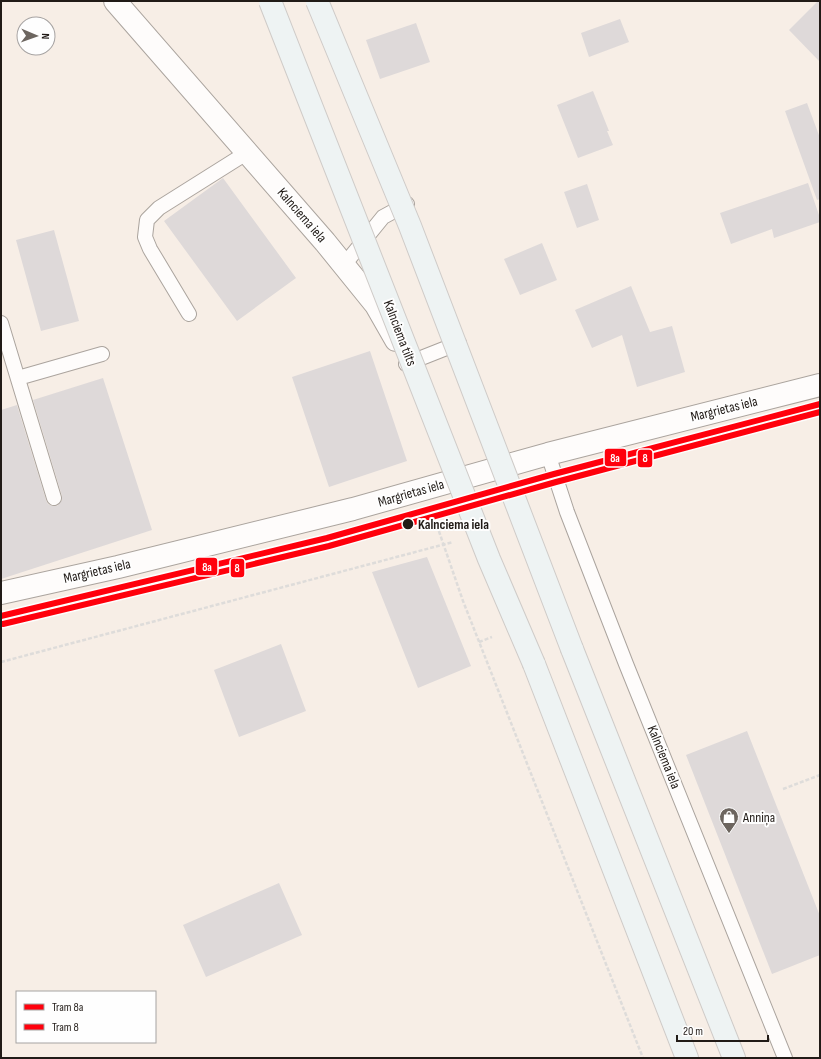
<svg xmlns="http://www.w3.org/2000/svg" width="821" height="1059" font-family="'Sofia Sans Condensed',sans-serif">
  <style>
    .building { fill: #ded9d9 }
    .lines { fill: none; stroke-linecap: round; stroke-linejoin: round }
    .lane-casing { stroke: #aba49e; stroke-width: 16 }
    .street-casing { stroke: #aba49e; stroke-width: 24 }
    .primary-casing { stroke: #cfcbc8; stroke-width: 24 }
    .path { stroke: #dedcda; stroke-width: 2.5; stroke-dasharray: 4 2; stroke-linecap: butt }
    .lane { stroke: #fefcfb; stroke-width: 14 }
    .street { stroke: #fefcfb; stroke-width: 22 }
    .primary { stroke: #eef3f3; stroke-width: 22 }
    .primary-bridge-casing { stroke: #cfcbc8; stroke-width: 24; stroke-linecap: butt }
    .primary-bridge { stroke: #eef3f3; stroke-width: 22 }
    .tram-1-casing { stroke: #fefefe; stroke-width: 9 }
    .tram-2-casing { stroke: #fefefe; stroke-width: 9 }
    .tram-1 { stroke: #ff000c; stroke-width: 6 }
    .tram-2 { stroke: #ff000c; stroke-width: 6 }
    .stop-dot { fill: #211b17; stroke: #fefefe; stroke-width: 1.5 }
    .labels { text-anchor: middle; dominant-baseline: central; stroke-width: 4; stroke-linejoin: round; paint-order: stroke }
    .street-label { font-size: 14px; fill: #211b17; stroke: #fefefe }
    .stop-label { font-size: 14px; font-weight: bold; fill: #211b17; stroke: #fefefe; text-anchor: start }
    .poi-label { font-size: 14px; fill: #211b17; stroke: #fefefe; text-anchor: start }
    .line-badge { stroke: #fefefe; stroke-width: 1.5 }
    .badge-label { font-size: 11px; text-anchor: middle; font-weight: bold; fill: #fff }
  </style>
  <rect width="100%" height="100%" fill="#f7eee6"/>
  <path class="building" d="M818 1H820V62L789 30Z
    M620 19 629 42 589 57 581 33Z
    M416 23 430 62 380 79 366 40Z
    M593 91 609 131H607L613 145 578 158 557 105Z
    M807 103 820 138V199L817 200 785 111Z
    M223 178 296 278 237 321 164 221Z
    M808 183 820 218V222L774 238 772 229 731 244 720 213Z
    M587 184 599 220 577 228 564 192Z
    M54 230 79 321 41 331 16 240Z
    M542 243 557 280 520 295 504 259Z
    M631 286 650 332 672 326 685 372 637 387 622 335 592 348 575 310Z
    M370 351 407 461 329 487 292 377Z
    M103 378 152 530 1 579V410L17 405 46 500 48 504 52 506H57L62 500V496L33 400Z
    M427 557 471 666 418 688 372 572Z
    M281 644 306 711 239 737 214 670Z
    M747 731 820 916V955L772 974 686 755Z
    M279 883 302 935 206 977 183 925Z"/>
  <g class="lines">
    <g class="lane-casing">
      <path id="lane" d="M344 265 383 217 407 204
        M189 314 150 249 145 237 147 220 159 208 248 152
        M1 323 54 498
        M406 364 459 343
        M18 378 102 354
        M548 454 567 512 626 664 785 1058"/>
    </g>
    <g class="street-casing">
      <path id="street" d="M115 1 325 242 376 305 396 340
        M1 593 118 567 353 509 548 454 820 385"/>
    </g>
    <g class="primary-casing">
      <path id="primary" d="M572 649 734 1058
        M534 664 687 1058"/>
    </g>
    <path class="path" d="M433 514 463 601 643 1058
      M479 642 492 637
      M1 662 453 542
      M783 789 820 775"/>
    <use href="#lane" class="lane"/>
    <use href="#street" class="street"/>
    <use href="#primary" class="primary"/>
    <g class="primary-bridge-casing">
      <path id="primary-bridge" d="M270 1 489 559 534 664
        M317 1 410 226 572 649"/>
    </g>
    <use href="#primary-bridge" class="primary-bridge"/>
    <g class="tram-1-casing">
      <path id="tram-1" d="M1 616 327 538 554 474 820 404"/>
    </g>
    <g class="tram-2-casing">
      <path id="tram-2" d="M3 624 329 546 556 482 820 412"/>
    </g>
    <use href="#tram-1" class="tram-1"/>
    <use href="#tram-2" class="tram-2"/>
  </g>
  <defs>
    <g id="shop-pin" transform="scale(1)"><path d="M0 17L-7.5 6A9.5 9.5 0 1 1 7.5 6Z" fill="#6c655f" stroke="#fefefe"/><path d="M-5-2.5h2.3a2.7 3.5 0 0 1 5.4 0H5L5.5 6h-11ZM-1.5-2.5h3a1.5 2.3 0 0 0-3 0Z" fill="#fff"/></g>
  </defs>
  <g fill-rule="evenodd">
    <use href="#shop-pin" x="729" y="817"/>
  </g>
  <circle class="stop-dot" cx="408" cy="524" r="6"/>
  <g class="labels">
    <g class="street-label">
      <text transform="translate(302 215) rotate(49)">Kalnciema iela</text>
      <text transform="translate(400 333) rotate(69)">Kalnciema tilts</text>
      <text transform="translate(724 409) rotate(-14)">Margrietas iela</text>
      <text transform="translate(411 493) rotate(-16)">Margrietas iela</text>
      <text transform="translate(97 571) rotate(-13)">Margrietas iela</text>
      <text transform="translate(664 757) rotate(68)">Kalnciema iela</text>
    </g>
    <g class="stop-label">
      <text x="418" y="524">Kalnciema iela</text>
    </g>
    <g class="poi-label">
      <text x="743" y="817">Anniņa</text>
    </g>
  </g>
  <g class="line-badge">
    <rect x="604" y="448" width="23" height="19" rx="4" fill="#ff000c"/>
    <rect x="637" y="449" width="16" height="19" rx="4" fill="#ff000c"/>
    <rect x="195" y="557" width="23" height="19" rx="4" fill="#ff000c"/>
    <rect x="230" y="558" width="15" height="20" rx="4" fill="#ff000c"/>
  </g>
  <g class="badge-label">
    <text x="615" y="462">8a</text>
    <text x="645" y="462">8</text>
    <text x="207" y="571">8a</text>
    <text x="237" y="572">8</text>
  </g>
  <rect width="821" height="1059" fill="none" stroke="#211b17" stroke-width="4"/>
  <rect x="16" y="991" width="140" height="52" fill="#fefefe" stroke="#a6a3a2"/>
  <rect x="24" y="1004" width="20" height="6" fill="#ff000c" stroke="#a6a3a2"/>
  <text x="52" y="1011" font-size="12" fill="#211b17">Tram 8a</text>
  <rect x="24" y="1024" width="20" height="6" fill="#ff000c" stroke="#a6a3a2"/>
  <text x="52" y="1031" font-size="12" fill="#211b17">Tram 8</text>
  <g transform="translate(36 36) rotate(92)"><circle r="19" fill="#fefefe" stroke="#a6a3a2"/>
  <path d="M0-3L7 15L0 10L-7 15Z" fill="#6c655f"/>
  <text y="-6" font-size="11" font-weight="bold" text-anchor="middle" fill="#211b17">N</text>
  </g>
  <path d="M677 1035v6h91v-6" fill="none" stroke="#211b17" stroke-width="2"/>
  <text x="683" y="1035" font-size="12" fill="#211b17" stroke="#fefefe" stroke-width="3" paint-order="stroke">20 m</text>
</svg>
